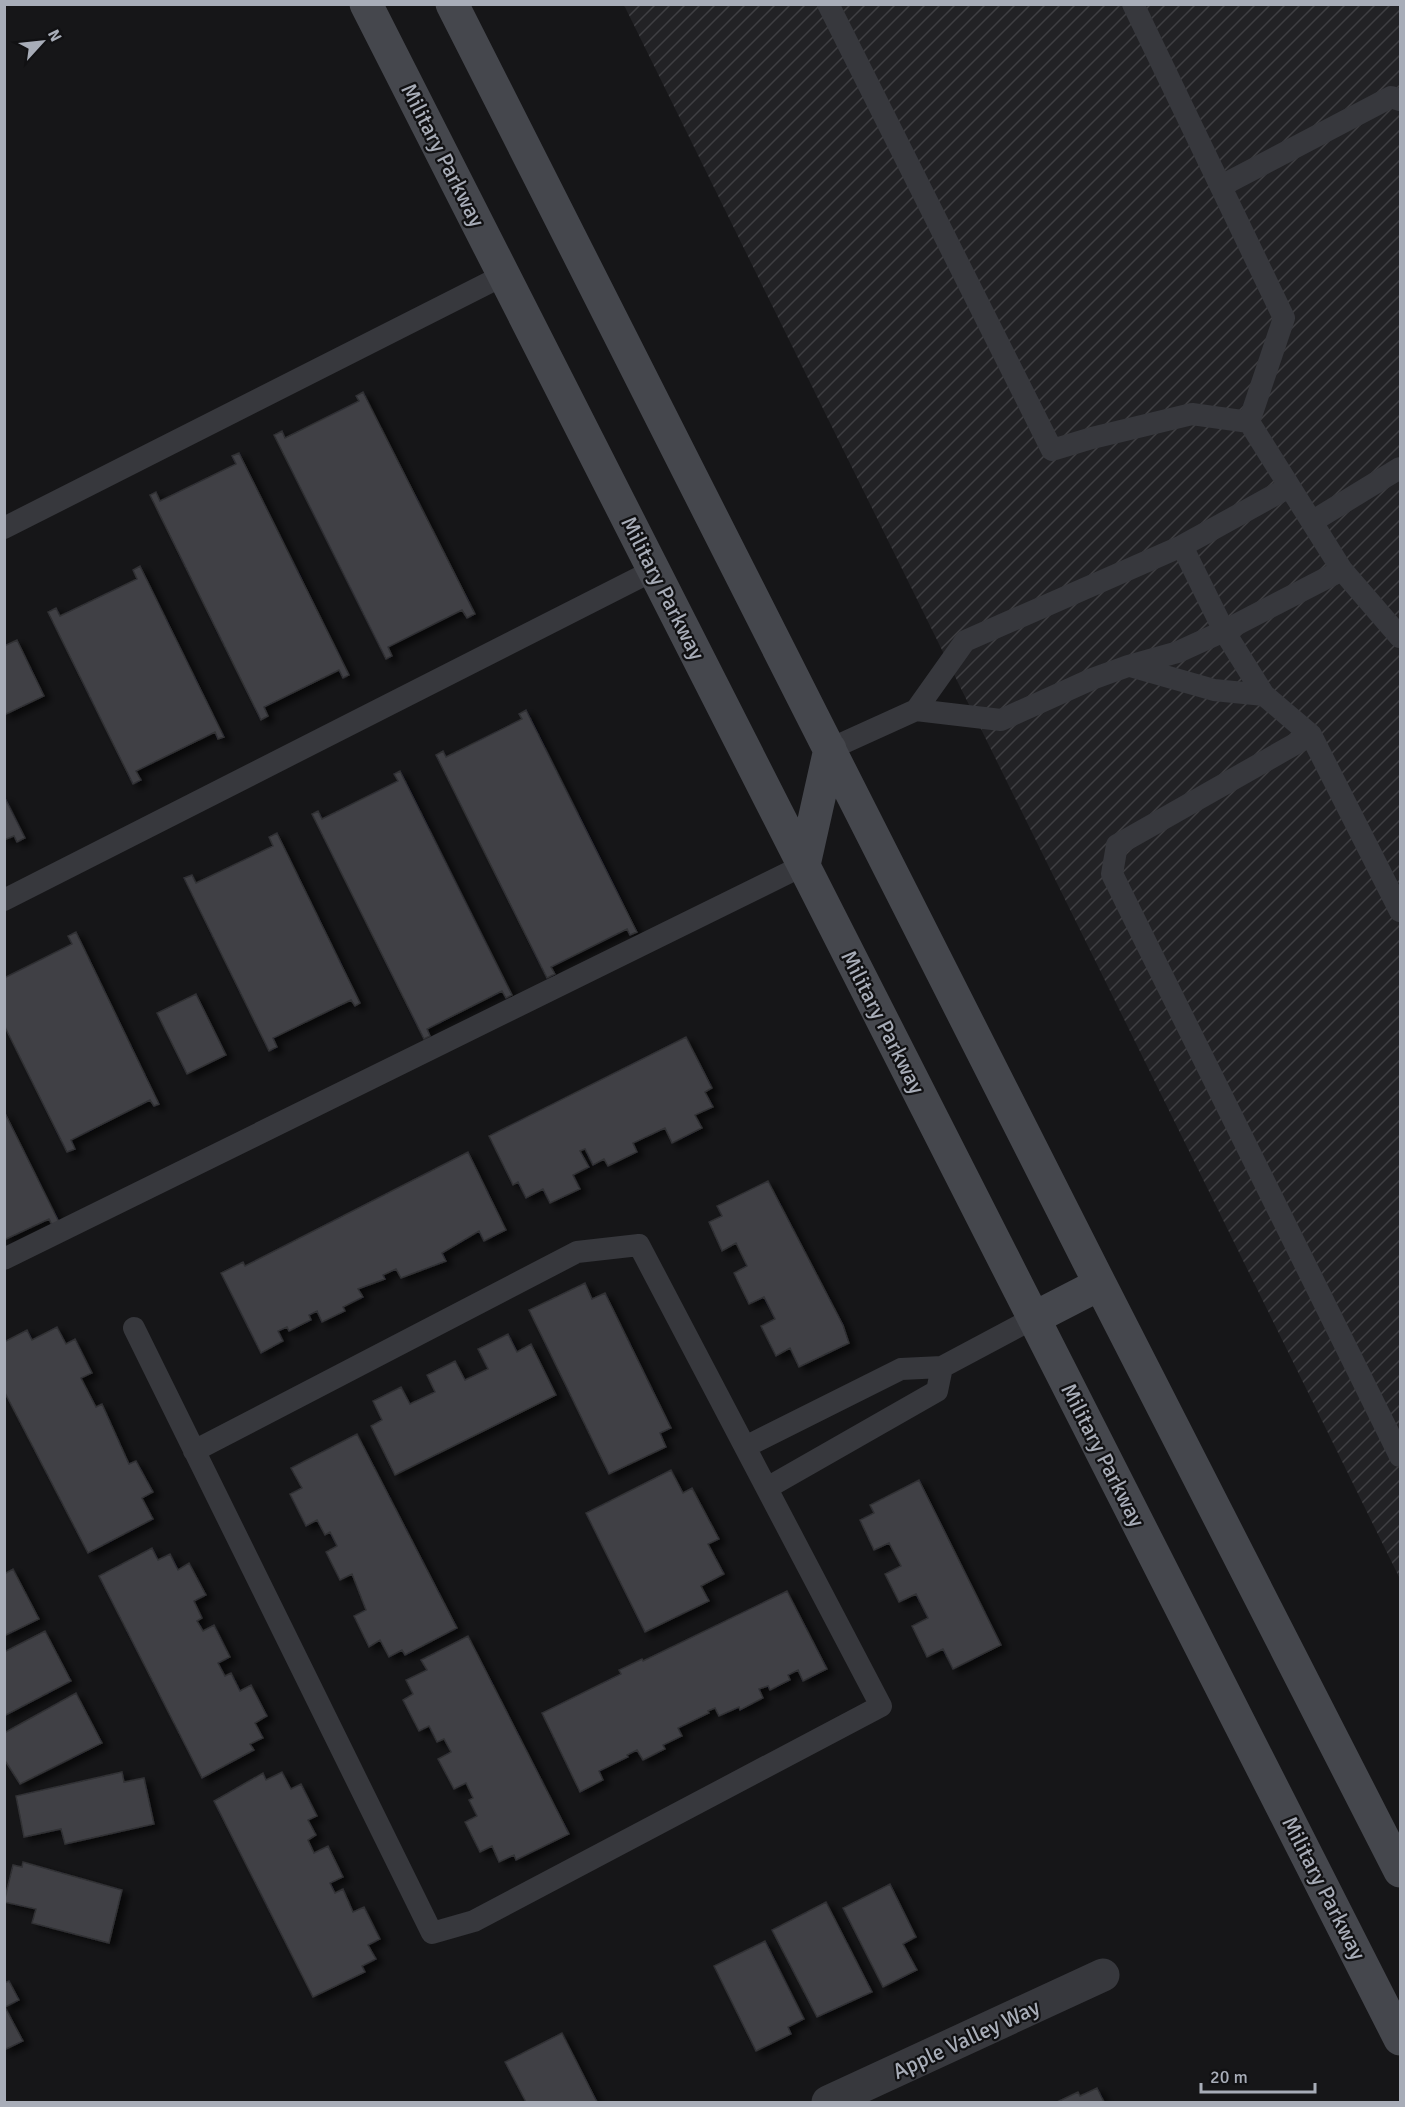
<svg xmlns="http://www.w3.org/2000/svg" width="1405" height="2107" font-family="Signika,sans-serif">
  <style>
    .industrial { fill: url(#industrial-furrows) }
    .building { fill: #404145; stroke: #303034; stroke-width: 1.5; filter: url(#shadow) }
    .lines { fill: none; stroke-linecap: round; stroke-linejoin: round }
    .lane { stroke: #37383d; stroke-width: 22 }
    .street { stroke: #37383d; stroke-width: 33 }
    .secondary { stroke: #45474d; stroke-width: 33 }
    .labels { text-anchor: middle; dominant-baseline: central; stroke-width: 4.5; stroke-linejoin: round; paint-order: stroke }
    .street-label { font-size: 22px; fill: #a8adb8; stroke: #111113 }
  </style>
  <defs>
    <pattern id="industrial-furrows" width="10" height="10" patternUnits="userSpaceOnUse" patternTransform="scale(1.5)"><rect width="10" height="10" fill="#222225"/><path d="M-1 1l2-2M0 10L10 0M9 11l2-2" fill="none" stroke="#3f3f43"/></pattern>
    <filter id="shadow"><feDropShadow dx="6" dy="4" stdDeviation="3" flood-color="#0009"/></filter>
  </defs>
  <rect width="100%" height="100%" fill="#161618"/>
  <path class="industrial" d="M624 5H1400V1579Z"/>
  <path class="building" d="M363 392 475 614 467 618 462 610 388 647 392 656 386 659 274 435 282 431 285 438 359 401 356 396Z
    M239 453 349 675 343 678 339 670 264 707 268 716 261 720 150 495 156 492 160 501 236 464 232 456Z
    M140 566 224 737 218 739 215 732 136 771 141 780 133 784 48 612 56 608 60 616 137 579 133 570Z
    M17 640 44 696 4 715V646Z
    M526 710 637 932 630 935 627 929 551 967 555 974 547 978 436 755 443 751 446 757 522 719 519 714Z
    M400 771 512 995 506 998 502 991 427 1029 430 1036 424 1039 312 814 318 811 322 819 398 781 394 774Z
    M4 796 25 838 17 842 14 836 4 840Z
    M277 833 360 1003 355 1006 351 1000 273 1038 277 1047 269 1051 184 878 192 875 196 883 273 846 269 837Z
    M76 932 159 1104 154 1106 150 1100 71 1140 75 1149 67 1152 4 1025V978L72 944 68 936Z
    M196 994 226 1055 187 1074 157 1013Z
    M686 1037 712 1088 705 1092 713 1107 695 1115 702 1128 672 1143 665 1128 633 1143 637 1152 608 1166 604 1159 593 1165 585 1149 580 1151 589 1167 573 1175 580 1189 550 1203 543 1189 526 1198 518 1182 513 1185 489 1136Z
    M4 1111 59 1222 52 1225 49 1219 4 1240Z
    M468 1152 506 1230 484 1241 479 1231 442 1253 446 1261 401 1278 396 1269 383 1275 385 1279 358 1289 363 1297 343 1307 345 1311 322 1322 317 1311 309 1315 311 1320 289 1331 287 1327 278 1331 283 1341 261 1353 221 1273 243 1262 245 1266Z
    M768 1181 843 1325 849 1343 799 1367 790 1348 776 1356 761 1326 775 1319 764 1297 749 1304 734 1273 747 1266 736 1243 722 1251 709 1222 722 1216 717 1206Z
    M585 1283 592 1299 605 1293 671 1428 660 1433 666 1447 609 1474 529 1310Z
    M57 1327 66 1344 75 1339 92 1373 81 1378 96 1407 102 1404 129 1464 136 1461 153 1492 142 1498 153 1519 88 1553 4 1391V1342L27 1330 32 1340Z
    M508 1334 517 1352 531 1344 556 1395 395 1475 371 1426 382 1420 373 1401 401 1387 410 1404 435 1392 427 1375 455 1361 465 1380 488 1369 478 1349Z
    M357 1434 457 1628 405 1655 402 1650 389 1657 380 1640 369 1647 354 1616 366 1610 352 1574 340 1580 326 1552 337 1546 330 1532 325 1535 317 1520 306 1526 290 1494 302 1488 291 1468Z
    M671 1470 683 1493 692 1488 719 1539 708 1544 724 1574 701 1586 709 1601 645 1632 586 1513Z
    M919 1480 1001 1645 953 1669 943 1649 927 1657 912 1626 928 1618 916 1594 899 1602 885 1574 901 1566 889 1543 874 1550 860 1520 874 1513 870 1505Z
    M152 1548 158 1560 170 1554 178 1570 189 1563 206 1595 194 1601 202 1618 197 1621 203 1631 214 1625 230 1657 218 1663 225 1676 231 1673 240 1691 251 1685 267 1716 255 1723 263 1738 250 1744 254 1750 202 1778 99 1576Z
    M13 1569 39 1619 4 1636V1574Z
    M787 1591 827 1669 803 1681 798 1670 788 1675 790 1680 770 1690 768 1686 759 1689 763 1698 740 1710 739 1707 719 1716 715 1708 708 1711 709 1713 678 1728 682 1736 663 1745 665 1749 643 1760 637 1750 627 1755 628 1757 599 1771 603 1780 580 1792 542 1713 621 1674 619 1670 642 1659 643 1661Z
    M45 1631 71 1681 4 1716V1652Z
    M468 1636 569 1834 516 1860 514 1855 499 1862 492 1846 480 1852 465 1822 477 1816 469 1800 473 1798 466 1783 454 1789 438 1759 451 1752 444 1739 437 1742 429 1726 419 1731 403 1700 413 1694 406 1680 427 1670 421 1660Z
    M76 1693 102 1743 20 1784 4 1759V1733Z
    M122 1772 124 1782 144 1778 154 1824 65 1844 61 1829 24 1837 16 1796Z
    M282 1772 291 1789 301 1784 317 1816 308 1820 316 1835 308 1840 314 1853 328 1846 343 1877 330 1883 335 1893 343 1889 353 1912 364 1907 380 1939 368 1945 376 1959 362 1966 365 1972 313 1997 214 1801 263 1773 266 1780Z
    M23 1862 122 1890 109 1943 32 1923 36 1909 4 1902 13 1865 22 1867Z
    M890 1884 916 1937 903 1944 917 1970 883 1987 843 1908Z
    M826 1902 872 1992 817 2017 772 1930Z
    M765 1941 804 2019 788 2027 791 2034 756 2051 714 1966Z
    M9 1981 19 2000 5 2007 23 2041 4 2050V1983Z
    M562 2033 597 2102H526L505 2062Z
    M1097 2088 1104 2102H1057L1078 2092 1080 2096Z"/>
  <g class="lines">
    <path class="lane" d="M828 4 1052 450 1092 438 1192 414 1249 422 1342 570 1400 637
      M1133 4 1284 318 1249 422
      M1221 186 1391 97 1400 100
      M1313 521 1400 468
      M4 528 504 275
      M1182 546 1224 631 1264 695 1311 735 1400 911
      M1130 666 1214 690 1264 695
      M916 710 1001 720 1092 679 1128 666 1178 652 1224 631 1342 570
      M1311 735 1117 845 1112 874 1400 1456
      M830 749 916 710 965 641 1182 546 1289 487
      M4 900 654 570
      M4 1259 804 865
      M134 1328 432 1933 474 1921 881 1706 639 1245 577 1252 194 1451
      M942 1367 1034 1318
      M745 1447 901 1369 942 1367 937 1391 767 1488"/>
    <path class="street" d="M828 2102 1103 1975"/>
    <path class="secondary" d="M366 4 1400 2039
      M452 4 1100 1284 1400 1871
      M804 865 830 749
      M1034 1318 1100 1284"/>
  </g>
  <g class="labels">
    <g class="street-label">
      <text transform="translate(443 155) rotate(63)">Military Parkway</text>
      <text transform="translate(663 588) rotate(63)">Military Parkway</text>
      <text transform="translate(883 1022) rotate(63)">Military Parkway</text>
      <text transform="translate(1103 1455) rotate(63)">Military Parkway</text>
      <text transform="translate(1324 1888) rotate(63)">Military Parkway</text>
      <text transform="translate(966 2039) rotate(-25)">Apple Valley Way</text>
    </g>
  </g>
  <rect width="1405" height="2107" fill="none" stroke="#a8adb8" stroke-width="12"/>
  <g transform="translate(42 42) rotate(63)" stroke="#111113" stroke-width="4.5" paint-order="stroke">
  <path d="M0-4.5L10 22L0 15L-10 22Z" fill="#a8adb8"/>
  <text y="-9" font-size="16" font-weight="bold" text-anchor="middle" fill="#a8adb8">N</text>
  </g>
  <path d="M1201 2083v9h114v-9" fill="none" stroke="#a8adb8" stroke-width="3"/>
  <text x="1210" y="2083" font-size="18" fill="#a8adb8" stroke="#111113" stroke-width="4.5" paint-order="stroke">20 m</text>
</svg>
